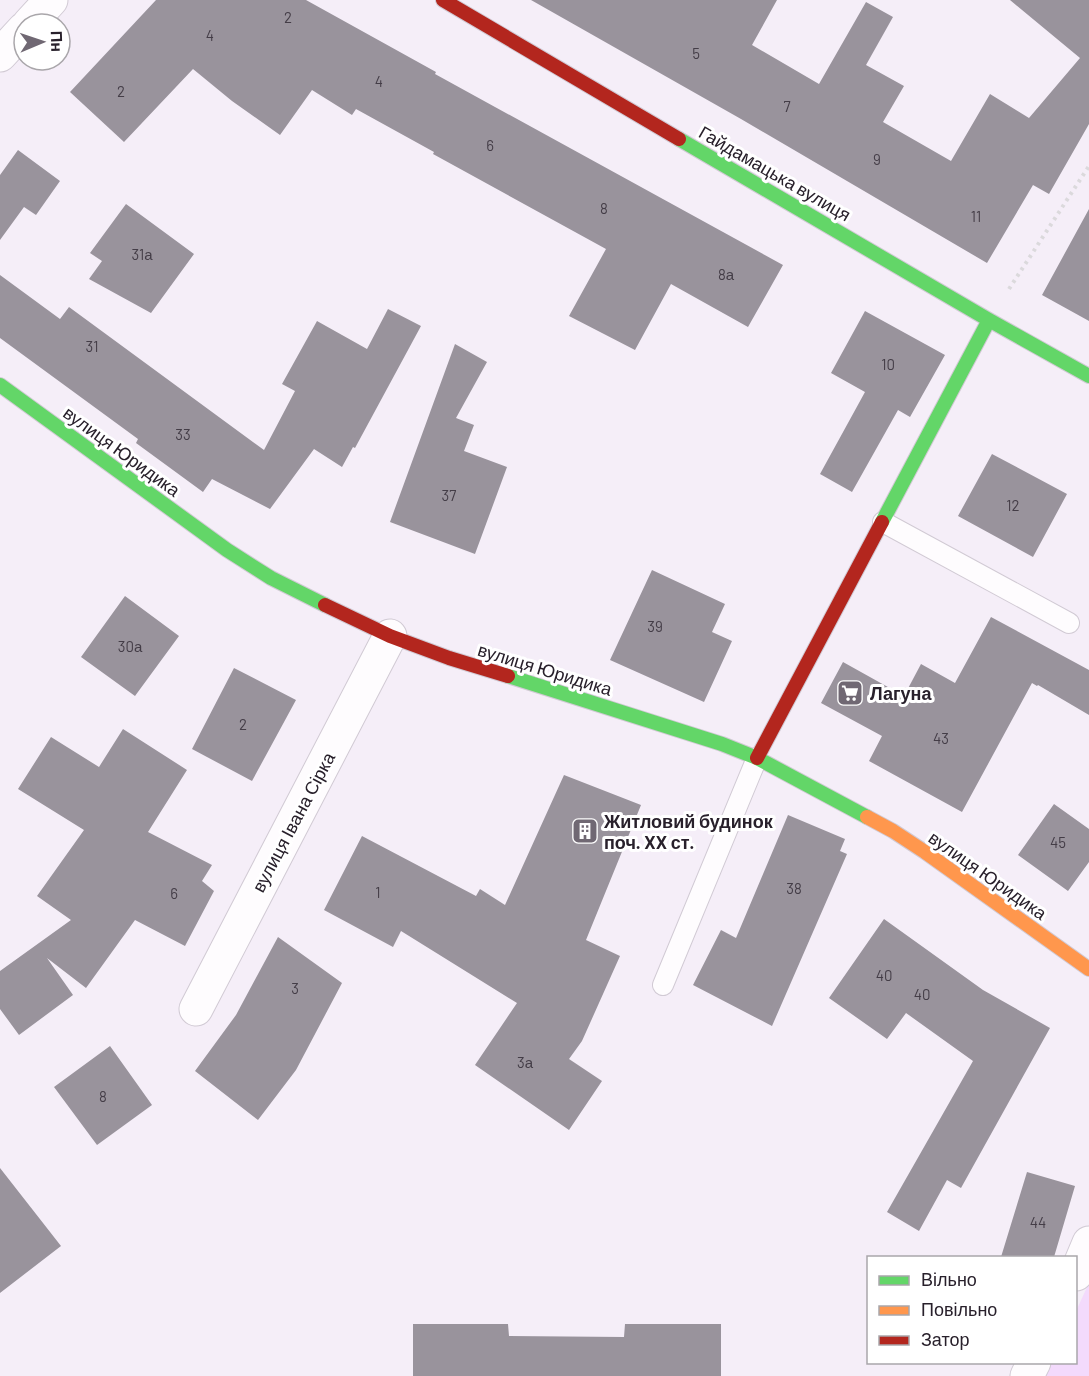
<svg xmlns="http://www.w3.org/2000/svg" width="1089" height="1376" font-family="Barlow,sans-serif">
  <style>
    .green { fill: #f3dafc }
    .building { fill: #99939c }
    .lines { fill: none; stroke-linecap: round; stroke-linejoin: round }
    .lane-casing { stroke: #d1cad4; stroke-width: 22 }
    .street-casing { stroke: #d1cad4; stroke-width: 35 }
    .fast-casing { stroke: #d1cad4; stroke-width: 16 }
    .slow-casing { stroke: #d1cad4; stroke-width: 16 }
    .jam-casing { stroke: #d1cad4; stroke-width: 16 }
    .path { stroke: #dbd9dc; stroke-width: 4; stroke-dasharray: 3 4.5; stroke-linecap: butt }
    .lane { stroke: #fefcfe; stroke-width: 20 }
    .street { stroke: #fefcfe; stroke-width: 33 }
    .fast { stroke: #63d668; stroke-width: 14 }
    .slow { stroke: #ff974d; stroke-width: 14 }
    .jam { stroke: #b3261e; stroke-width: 14 }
    .labels { text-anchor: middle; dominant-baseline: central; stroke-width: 6; stroke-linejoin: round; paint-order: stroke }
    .number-label { font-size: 15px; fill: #443d47 }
    .street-label { font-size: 18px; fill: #28202b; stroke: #fff }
    .poi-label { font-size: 18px; font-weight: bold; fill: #28202b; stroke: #fff; text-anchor: start }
  </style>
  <rect width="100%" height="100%" fill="#f5eef8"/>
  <path class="green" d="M1089 1283V1376H1044L1051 1363 1076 1362V1311Z"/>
  <path class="building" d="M156 0H306L436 72 435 74 783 265 748 327 671 284 635 350 569 316 606 249 433 154 434 152 356 109 352 115 312 90 280 135 232 101 193 69 124 142 70 92Z
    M531 0H777L752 45 819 84 866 2 893 17 866 65 904 86 883 122 951 161 990 94 1029 118 1080 58 1010 0H1089V124L1049 194 1033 185 987 263 741 119Z
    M18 150 60 181 36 215 24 207 0 240V175Z
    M126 204 194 254 151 313 89 279 102 261 90 253Z
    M1089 209V321L1042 295Z
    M0 275 60 319 69 307 264 450 295 391 282 384 317 321 367 349 388 309 421 326 355 448 353 447 342 467 314 449 270 509 212 479 203 492 136 443 138 439 0 338Z
    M865 311 945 355 910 417 898 410 852 492 820 474 865 392 831 373Z
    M455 344 487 362 456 418 474 425 464 451 507 467 475 554 390 522Z
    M992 454 1067 494 1033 557 958 516Z
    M652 570 725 604 712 632 732 641 704 702 610 660Z
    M125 596 179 636 135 696 81 657Z
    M991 617 1089 670V715L1038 685 1037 686 1032 683 962 812 869 761 882 736 821 703 843 662 904 696 921 664 955 683Z
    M234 668 296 700 252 781 192 749Z
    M123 729 187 770 148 832 212 865 202 881 214 891 185 946 135 920 86 988 47 958 73 995 19 1035 0 1009V971L71 920 37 896 84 830 18 789 51 737 99 767Z
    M564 775 641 805 586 940 620 956 582 1041 569 1059 602 1081 569 1130 475 1065 517 1003 401 931 393 947 324 910 362 836 476 896 480 889 505 905Z
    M1054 804 1089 829V862L1068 891 1018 855Z
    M788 815 845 839 840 851 847 854 772 1026 693 985 721 930 736 938Z
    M884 919 983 990 1050 1028 961 1188 947 1180 919 1231 887 1212 973 1061 906 1013 887 1039 829 998Z
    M278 937 342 983 296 1070 258 1120 195 1071 236 1015Z
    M110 1046 152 1105 97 1145 54 1087Z
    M0 1168 61 1246 0 1293Z
    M1027 1172 1075 1186 1054 1257H1001Z
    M413 1324H508L509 1336 624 1337 625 1324H721V1376H413Z"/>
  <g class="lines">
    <g class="lane-casing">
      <path id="lane" d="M883 522 1069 623
        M663 985 757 758"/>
    </g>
    <g class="street-casing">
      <path id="street" d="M29 24 51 0
        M0 55 24 29
        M196 1009 390 636
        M1076 1274 1089 1243
        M1027 1376 1034 1362"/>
    </g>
    <g class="fast-casing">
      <path id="fast" d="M679 139 989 320 1089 376
        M0 385 227 550 271 578 325 605
        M882 522 989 320
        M508 676 722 744 757 758 867 817"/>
    </g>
    <g class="slow-casing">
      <path id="slow" d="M867 817 893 831 925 852 1089 969"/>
    </g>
    <g class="jam-casing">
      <path id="jam" d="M443 0 679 139
        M325 605 390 636 449 658 508 676
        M757 758 882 522"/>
    </g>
    <path class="path" d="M1009 289 1089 166"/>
    <use href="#lane" class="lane"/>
    <use href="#street" class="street"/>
    <use href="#fast" class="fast"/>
    <use href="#slow" class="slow"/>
    <use href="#jam" class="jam"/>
  </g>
  <defs>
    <g id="supermarket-square" transform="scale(1.35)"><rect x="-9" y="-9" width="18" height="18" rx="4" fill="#706873" stroke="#fff"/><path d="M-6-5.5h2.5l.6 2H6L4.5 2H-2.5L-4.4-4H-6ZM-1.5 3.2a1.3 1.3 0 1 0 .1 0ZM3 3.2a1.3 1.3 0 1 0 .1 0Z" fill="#fff"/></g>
    <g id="building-square" transform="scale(1.35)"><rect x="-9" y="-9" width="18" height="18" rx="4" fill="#706873" stroke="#fff"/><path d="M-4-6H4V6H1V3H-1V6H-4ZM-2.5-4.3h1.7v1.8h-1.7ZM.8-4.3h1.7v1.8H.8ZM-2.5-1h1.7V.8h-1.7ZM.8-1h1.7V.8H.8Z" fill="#fff"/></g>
  </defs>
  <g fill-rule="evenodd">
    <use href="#supermarket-square" x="850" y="693"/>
    <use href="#building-square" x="585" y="831"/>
  </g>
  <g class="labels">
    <g class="number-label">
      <text x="288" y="17">2</text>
      <text x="210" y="35">4</text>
      <text x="696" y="53">5</text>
      <text x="379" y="81">4</text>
      <text x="121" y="91">2</text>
      <text x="787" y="106">7</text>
      <text x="490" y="145">6</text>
      <text x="877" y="159">9</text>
      <text x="604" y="208">8</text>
      <text x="976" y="216">11</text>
      <text x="142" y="254">31а</text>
      <text x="726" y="274">8а</text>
      <text x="92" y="346">31</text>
      <text x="888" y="364">10</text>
      <text x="183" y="434">33</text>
      <text x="449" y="495">37</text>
      <text x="1013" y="505">12</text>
      <text x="655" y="626">39</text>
      <text x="130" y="646">30а</text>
      <text x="243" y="724">2</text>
      <text x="941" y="738">43</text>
      <text x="1058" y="842">45</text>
      <text x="794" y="888">38</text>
      <text x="378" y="892">1</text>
      <text x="174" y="893">6</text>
      <text x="884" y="975">40</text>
      <text x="295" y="988">3</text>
      <text x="922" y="994">40</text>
      <text x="525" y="1062">3а</text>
      <text x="103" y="1096">8</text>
      <text x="1038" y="1222">44</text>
    </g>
    <g class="street-label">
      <text transform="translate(775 173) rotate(30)">Гайдамацька вулиця</text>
      <text transform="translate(122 451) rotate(36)">вулиця Юридика</text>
      <text transform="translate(545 669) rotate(17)">вулиця Юридика</text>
      <text transform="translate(293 822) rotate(-62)">вулиця Івана Сірка</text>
      <text transform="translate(988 875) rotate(35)">вулиця Юридика</text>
    </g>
    <g class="poi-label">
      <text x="870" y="693">Лагуна</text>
      <text x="604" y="821">Житловий будинок<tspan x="604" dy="21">поч. XX ст.</tspan></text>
    </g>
  </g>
  <rect x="867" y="1256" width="210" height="108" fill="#ffffff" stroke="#a9a6aa" stroke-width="1.5"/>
  <rect x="879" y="1276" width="30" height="9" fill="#63d668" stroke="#a9a6aa" stroke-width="1.5"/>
  <text x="921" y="1286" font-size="18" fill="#28202b">Вільно</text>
  <rect x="879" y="1306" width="30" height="9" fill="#ff974d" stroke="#a9a6aa" stroke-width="1.5"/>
  <text x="921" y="1316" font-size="18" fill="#28202b">Повільно</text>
  <rect x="879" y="1336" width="30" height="9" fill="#b3261e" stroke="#a9a6aa" stroke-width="1.5"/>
  <text x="921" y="1346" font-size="18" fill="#28202b">Затор</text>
  <g transform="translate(42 42) rotate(88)"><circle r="28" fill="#ffffff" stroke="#a9a6aa" stroke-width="1.5"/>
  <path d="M0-4.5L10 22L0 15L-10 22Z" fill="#706873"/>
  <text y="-9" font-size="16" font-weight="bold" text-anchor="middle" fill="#28202b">Пн</text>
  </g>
</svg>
